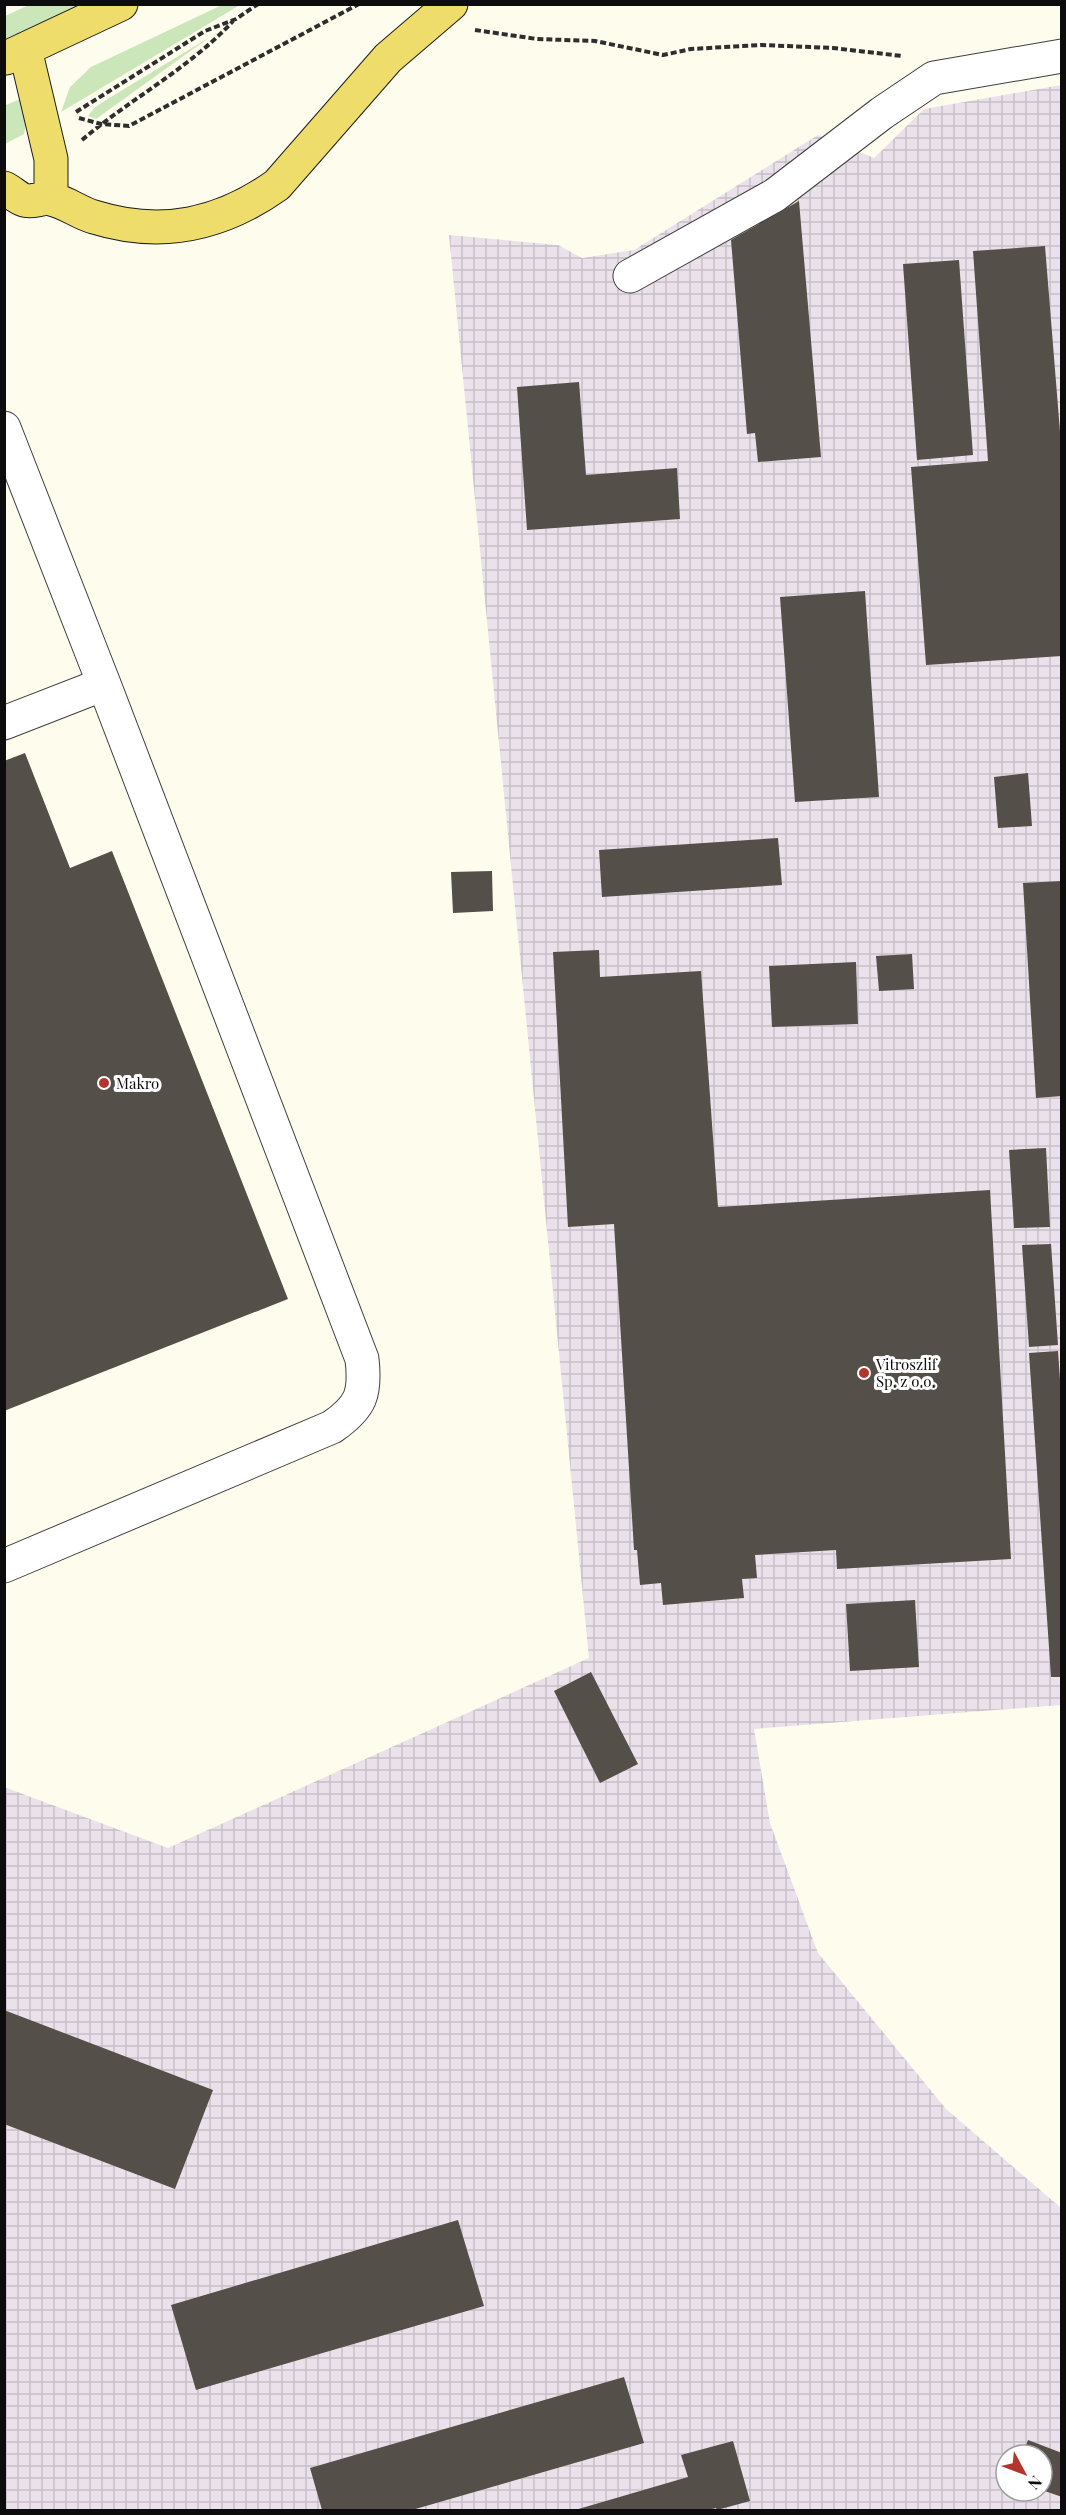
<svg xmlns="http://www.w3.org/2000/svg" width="1066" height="2515" font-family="'Playfair Display',serif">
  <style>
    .industrial { fill: url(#industrial-grid); fill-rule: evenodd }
    .grass { fill: #cbe6b9 }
    .building { fill: #544f49 }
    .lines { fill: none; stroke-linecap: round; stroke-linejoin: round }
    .minor-casing { stroke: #3f3f3f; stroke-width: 35 }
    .major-casing { stroke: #1d1d1d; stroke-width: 35 }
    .path { stroke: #2e2e2e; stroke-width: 4; stroke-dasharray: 6 3; stroke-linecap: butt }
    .minor { stroke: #fff; stroke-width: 33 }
    .major { stroke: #efdd6b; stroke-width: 33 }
    .poi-dot { fill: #b2362e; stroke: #fff; stroke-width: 2 }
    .labels { text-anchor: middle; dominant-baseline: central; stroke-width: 6; stroke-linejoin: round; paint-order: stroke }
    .poi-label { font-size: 15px; fill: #0c0c0c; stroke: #fff; text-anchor: start }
  </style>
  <defs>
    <pattern id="industrial-grid" width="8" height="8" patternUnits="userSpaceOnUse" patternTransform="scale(1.5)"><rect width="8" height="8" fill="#ebe1eb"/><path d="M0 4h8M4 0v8" fill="none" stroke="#c8c0c8"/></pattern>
  </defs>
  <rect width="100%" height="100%" fill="#fefced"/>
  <path class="industrial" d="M1061 85V1705L754 1729 770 1823 818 1953 946 2109 1061 2208V2510H5L4 1787 168 1848 589 1658 449 235 558 245 582 258 634 250 818 135 874 158 924 109ZM1006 2455H1042V2491H1006Z"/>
  <path class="grass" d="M31 4H81V5L5 39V16Z
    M222 5H240L61 112 70 87 91 67Z
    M210 37 96 119 88 116 94 108 106 100Z
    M22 98 30 102 24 134 5 144 4 106Z"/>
  <path class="building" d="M799 201 821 457 758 462 755 433 747 434 731 240 759 224 763 218 776 214Z
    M1045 246 1062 456V656L926 665 911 467 988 461 973 251Z
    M959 260 973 455 917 460 903 264Z
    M579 382 586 475 677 468 680 519 527 530 517 387Z
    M865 591 879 797 795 802 780 597Z
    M25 753 70 868 112 851 288 1299 4 1411V761Z
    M1028 773 1032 826 998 828 994 777Z
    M778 838 782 885 602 897 599 850Z
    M492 871 493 911 453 913 451 872Z
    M1062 881V1096L1036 1098 1023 883Z
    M599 950 600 977 701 971 718 1207 990 1190 1011 1559 837 1569 836 1550 755 1555 757 1578 742 1579 744 1598 663 1605 661 1583 640 1585 637 1550H634L614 1224 568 1227 553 952Z
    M912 954 914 989 879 991 876 956Z
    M856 962 858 1024 772 1027 769 966Z
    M1046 1148 1050 1227 1014 1228 1009 1150Z
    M1051 1244 1058 1345 1029 1347 1022 1245Z
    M1058 1351 1062 1408V1677H1051L1029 1353Z
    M915 1600 919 1667 850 1671 846 1604Z
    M591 1672 638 1764 600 1783 554 1691Z
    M4 2010 213 2090 175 2189 4 2124Z
    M458 2220 484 2306 196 2390 171 2305Z
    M624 2377 644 2443 412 2510H322L310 2468Z
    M1028 2440 1062 2453V2497L1042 2490V2455H1022Z
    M733 2441 750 2501 717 2510 716 2508 708 2510H575L688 2477 681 2455Z"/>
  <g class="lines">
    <g class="minor-casing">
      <path id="minor" d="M630 276 775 195 882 113 934 78 1062 56
        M4 428 104 684 4 723
        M4 1566 332 1427C361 1407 366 1394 362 1359L104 684"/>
    </g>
    <g class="major-casing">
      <path id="major" d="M25 49 51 159V198
        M6 58 121 4
        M4 188C11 191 17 198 24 200 32 203 43 197 51 199 66 202 79 213 94 217 161 238 221 225 277 185L388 58 451 4"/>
    </g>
    <path class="path" d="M475 30 537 39 595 41 663 55 691 49 761 45 833 48 902 56
      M76 112 205 31 236 19 258 4
      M79 118 101 124 129 126 359 4
      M82 140C130 99 190 68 233 21"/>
    <use href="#minor" class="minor"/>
    <use href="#major" class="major"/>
  </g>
  <g class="poi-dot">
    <circle cx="104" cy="1083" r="6"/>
    <circle cx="864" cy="1373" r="6"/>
  </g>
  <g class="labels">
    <g class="poi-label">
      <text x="116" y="1083">Makro</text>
      <text x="876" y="1364">Vitroszlif<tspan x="876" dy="17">Sp. z o.o.</tspan></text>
    </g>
  </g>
  <rect width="1066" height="2515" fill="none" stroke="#0c0c0c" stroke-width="12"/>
  <g transform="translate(1024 2473) rotate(131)"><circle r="28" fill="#ffffff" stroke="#9e9e9e" stroke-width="1.5"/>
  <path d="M0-4.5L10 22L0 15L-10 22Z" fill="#b2362e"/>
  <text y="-9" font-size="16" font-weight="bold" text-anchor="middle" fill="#0c0c0c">N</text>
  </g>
</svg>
